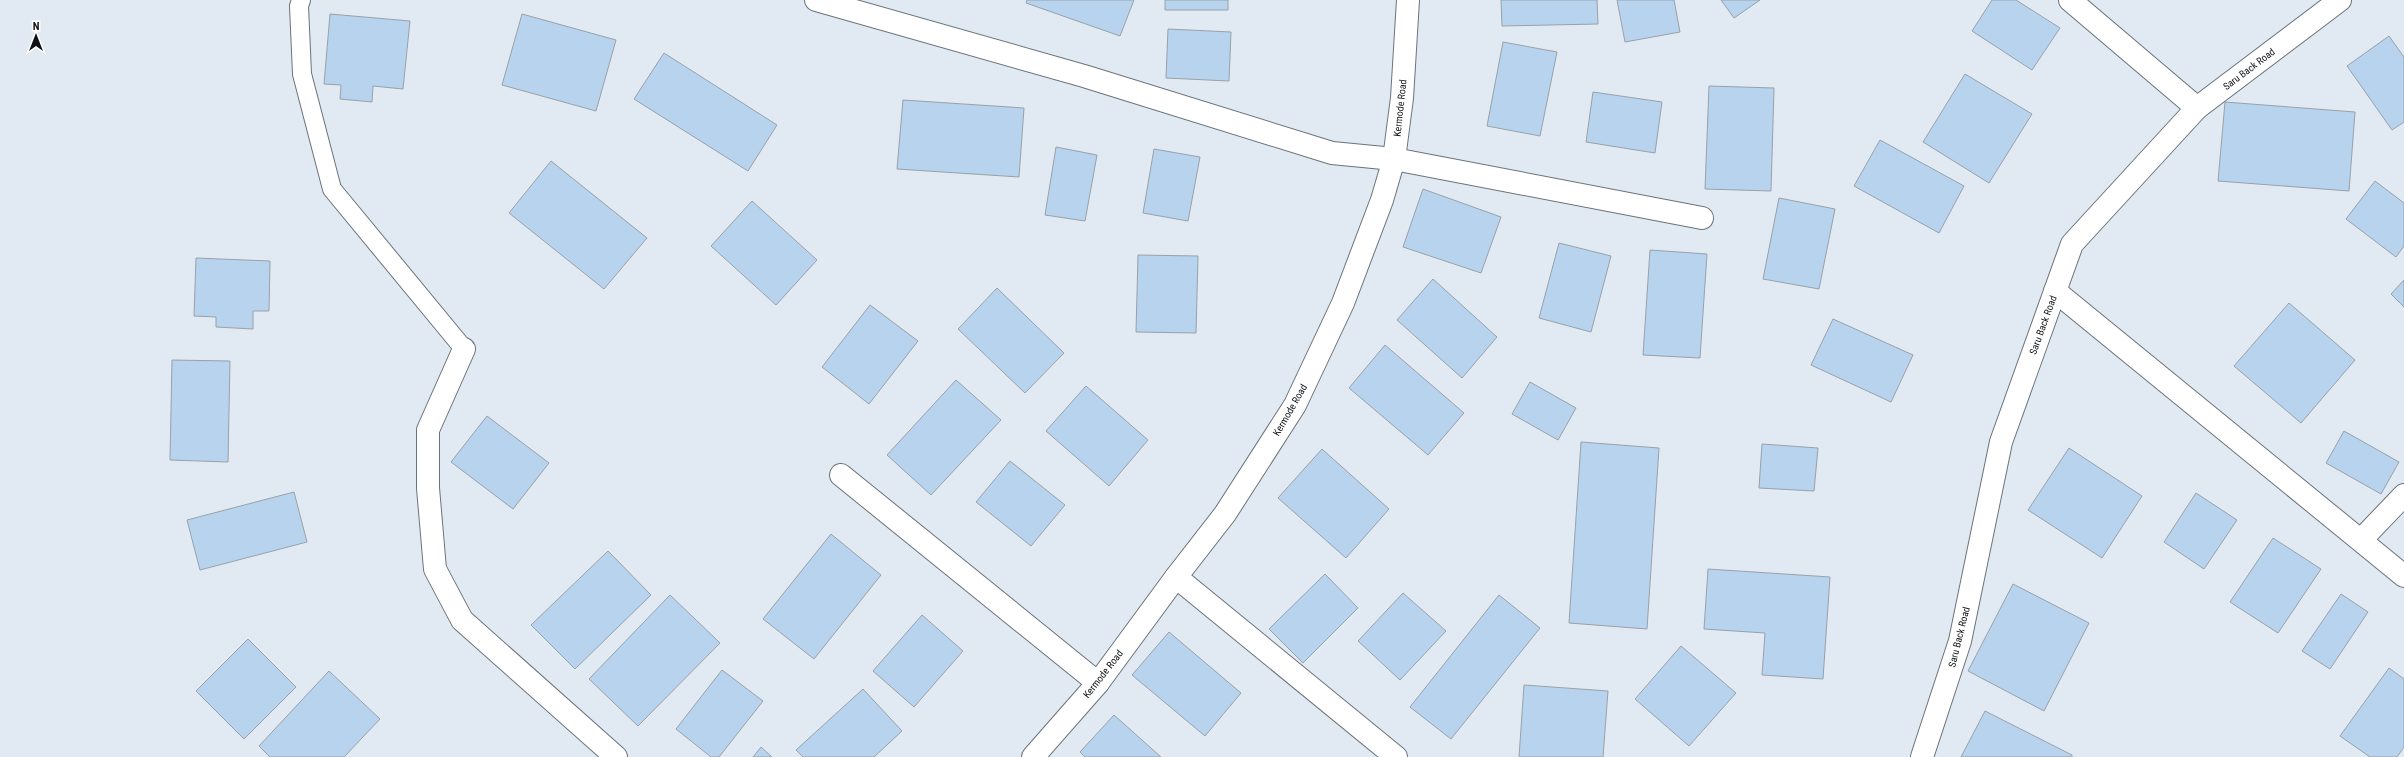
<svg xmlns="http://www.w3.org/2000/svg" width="2404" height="757" font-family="'Roboto Condensed',sans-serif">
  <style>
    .building { fill: #b7d3ee; stroke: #99a1a9 }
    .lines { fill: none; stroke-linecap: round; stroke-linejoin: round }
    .lane-casing { stroke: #6b737a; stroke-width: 20 }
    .street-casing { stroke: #6b737a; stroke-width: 24 }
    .secondary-casing { stroke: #6b737a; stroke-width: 24 }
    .lane { stroke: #fff; stroke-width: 18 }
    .street { stroke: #fff; stroke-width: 22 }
    .secondary { stroke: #fff; stroke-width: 22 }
    .labels { text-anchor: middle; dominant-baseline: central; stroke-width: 3.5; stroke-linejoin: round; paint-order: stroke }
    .street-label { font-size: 10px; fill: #101316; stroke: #fff }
  </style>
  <rect width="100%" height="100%" fill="#e1eaf3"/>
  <path class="building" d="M1027 0H1134L1120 36 1026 3Z
    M1165 0H1228V10H1165Z
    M1501 0H1597L1598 24 1502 26Z
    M1617 0H1674L1680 32 1625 42Z
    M1721 0H1760L1734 18Z
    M1992 0H2016L2060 28 2032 70 1972 31Z
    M330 14 410 21 403 89 373 86 372 102 340 99 341 85 324 84Z
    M522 14 616 40 596 111 502 85Z
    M1168 29 1231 32 1229 81 1166 78Z
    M2389 36 2404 57V122L2392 130 2347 66Z
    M1503 42 1557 52 1540 136 1487 126Z
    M664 53 777 125 748 171 634 99Z
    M1965 74 2032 114 1989 183 1923 142Z
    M1709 86 1774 88 1771 191 1705 189Z
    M1593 92 1662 102 1655 153 1586 142Z
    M903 100 1024 108 1019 177 897 169Z
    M2225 102 2355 112 2349 191 2218 181Z
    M1880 140 1964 186 1939 233 1854 186Z
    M1056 147 1097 155 1085 221 1045 215Z
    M1154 149 1200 157 1188 221 1143 213Z
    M551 161 647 238 604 289 509 213Z
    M2375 181 2404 203V246L2396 257 2346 219Z
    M1423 189 1501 217 1481 273 1403 247Z
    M1779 198 1835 209 1819 289 1763 279Z
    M752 201 817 260 776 305 711 246Z
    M1559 243 1611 256 1591 332 1539 318Z
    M1650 250 1707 254 1700 358 1643 355Z
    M1138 255 1198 256 1196 333 1136 332Z
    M196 258 270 261 269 311H253V329L216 327V317L194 316Z
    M1433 279 1497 337 1462 378 1397 320Z
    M2404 280V307L2391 294Z
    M997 288 1064 353 1025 393 958 329Z
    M2289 303 2355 360 2301 423 2234 366Z
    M870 305 918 341 869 404 822 367Z
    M1833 319 1913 355 1891 402 1811 365Z
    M1385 345 1464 413 1428 455 1349 388Z
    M172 360 230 361 228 462 170 460Z
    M956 380 1001 420 931 495 887 455Z
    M1530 382 1576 408 1558 440 1512 414Z
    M1086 386 1148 440 1109 486 1046 431Z
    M487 416 549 463 513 509 451 462Z
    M2344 431 2399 462 2381 494 2326 463Z
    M1581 442 1659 448 1647 629 1569 623Z
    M1762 444 1818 448 1814 491 1759 488Z
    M2069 448 2142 496 2102 558 2028 510Z
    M1322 449 1389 509 1346 558 1278 498Z
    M1010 461 1065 505 1031 546 976 502Z
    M294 492 307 542 200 570 187 520Z
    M2196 493 2237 520 2204 569 2164 542Z
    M831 534 881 575 814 659 763 619Z
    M2273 538 2321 569 2278 633 2230 602Z
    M608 551 651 595 575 669 531 625Z
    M1708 569 1830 577 1823 679 1762 675 1765 633 1704 629Z
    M1325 574 1358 608 1303 663 1269 629Z
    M2013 584 2089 623 2044 711 1968 671Z
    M1403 593 1446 631 1400 680 1358 641Z
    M2341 594 2368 612 2330 669 2302 651Z
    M670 595 720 643 638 726 589 679Z
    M1499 595 1540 628 1451 739 1410 707Z
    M922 615 963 651 914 707 873 671Z
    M1169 632 1241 693 1205 736 1132 675Z
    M248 639 296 687 244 739 196 691Z
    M1681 646 1736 693 1689 746 1635 699Z
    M2389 668 2404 679V747L2397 757H2370L2340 736Z
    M722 670 763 701 719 757H711L676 729Z
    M329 671 380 719 344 757H270L259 746Z
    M1524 685 1608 691 1603 757H1519Z
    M863 689 902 731 874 757H803L796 750Z
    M1985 711 2072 755V757H1961Z
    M1114 715 1161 757H1085L1080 752Z
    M761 747 772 757H753Z"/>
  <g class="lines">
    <g class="lane-casing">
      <path id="lane" d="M301 0 299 6 302 74 332 189 464 349"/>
    </g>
    <g class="street-casing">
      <path id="street" d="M816 0 1084 76 1332 153 1394 159 1702 218
        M2070 0 2197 108
        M2055 291 2404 576
        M464 349 428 430V488L435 569 462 620 616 757
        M841 475 1098 683
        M2361 540 2404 495
        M1176 577 1396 757"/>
    </g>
    <g class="secondary-casing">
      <path id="secondary" d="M1033 757 1098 683 1176 577 1225 514 1295 405 1343 303 1382 200 1394 159 1402 98 1408 0
        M1922 757 1960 641 2001 442 2072 244 2197 108 2340 0"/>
    </g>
    <use href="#lane" class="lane"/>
    <use href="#street" class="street"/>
    <use href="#secondary" class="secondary"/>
  </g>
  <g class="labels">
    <g class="street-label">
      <text transform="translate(2249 69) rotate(-37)">Saru Back Road</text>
      <text transform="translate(1400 108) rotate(-84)">Kermode Road</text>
      <text transform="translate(2043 325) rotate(-70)">Saru Back Road</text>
      <text transform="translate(1290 410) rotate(-60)">Kermode Road</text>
      <text transform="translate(1959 637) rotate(-76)">Saru Back Road</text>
      <text transform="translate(1103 674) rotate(-52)">Kermode Road</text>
    </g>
  </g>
  <g transform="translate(36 36)" stroke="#ffffff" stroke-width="3" paint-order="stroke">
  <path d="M0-3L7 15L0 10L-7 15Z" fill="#101316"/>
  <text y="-6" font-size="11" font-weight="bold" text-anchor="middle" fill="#101316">N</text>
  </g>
</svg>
